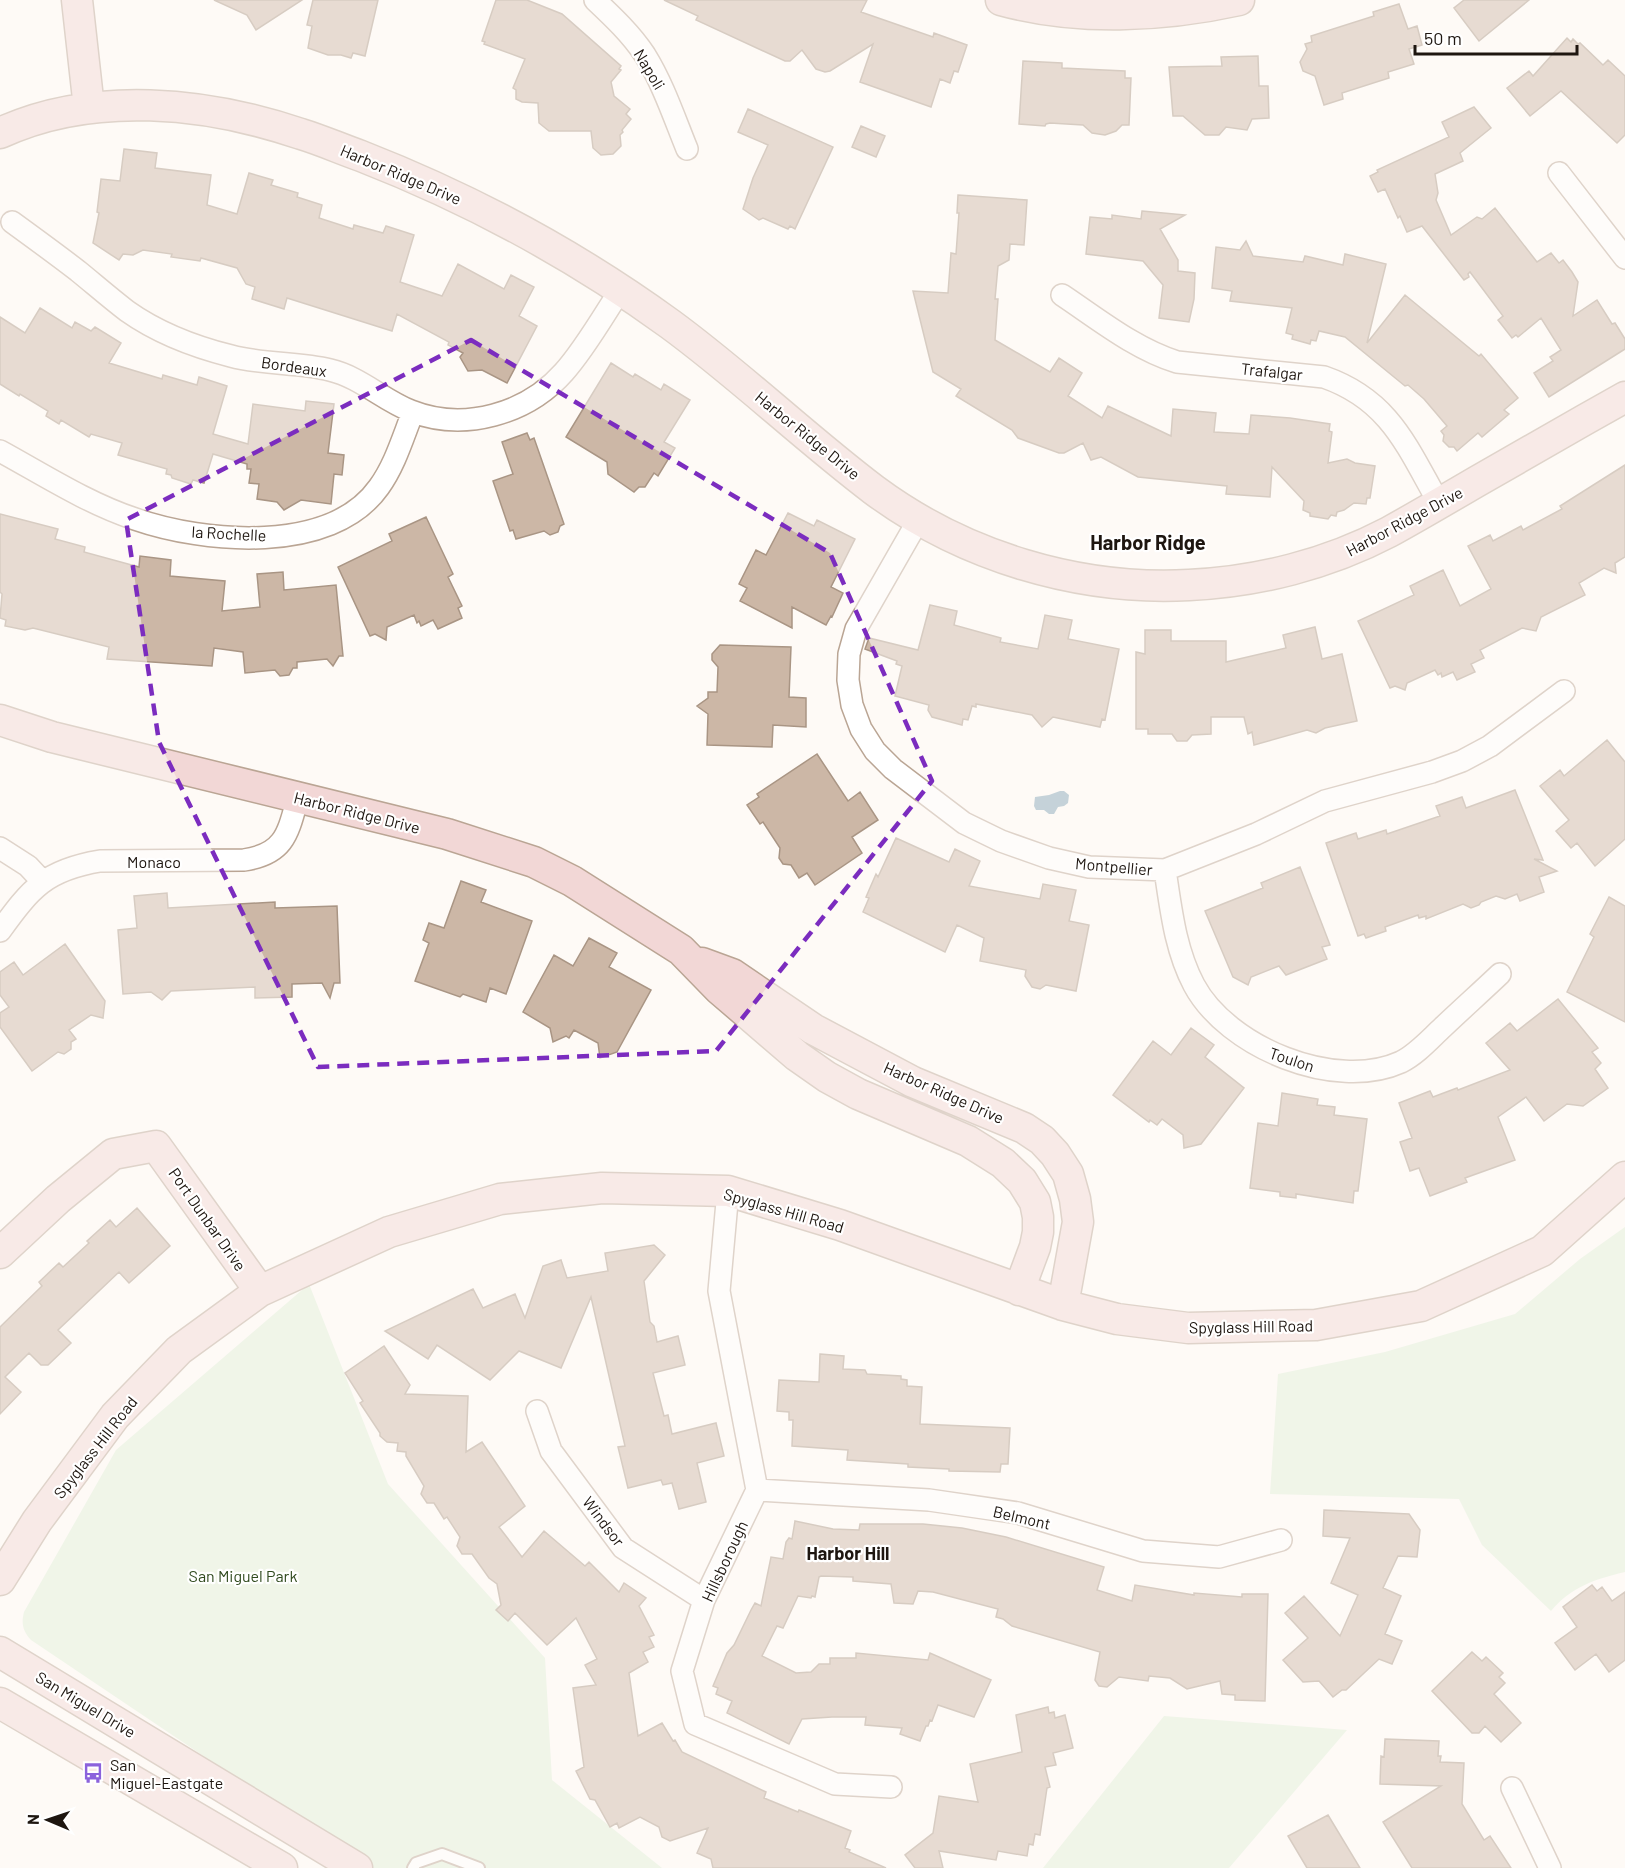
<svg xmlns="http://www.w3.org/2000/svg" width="1625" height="1868" font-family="Barlow,sans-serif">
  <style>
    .green { fill: #e0efd8 }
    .water { fill: #81a3b5 }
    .building { fill: #ccb7a6; stroke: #a99584; stroke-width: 1.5 }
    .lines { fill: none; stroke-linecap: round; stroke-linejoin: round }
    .lane-casing { stroke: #baa594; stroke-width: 14 }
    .street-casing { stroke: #baa594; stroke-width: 24 }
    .secondary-casing { stroke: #baa594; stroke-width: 33 }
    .lane { stroke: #fff; stroke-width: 10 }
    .street { stroke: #fff; stroke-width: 21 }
    .secondary { stroke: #f2d7d6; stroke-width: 30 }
    .marked { fill: none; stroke: #7b2cbf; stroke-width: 4.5; stroke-dasharray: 12 8; stroke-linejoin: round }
    .labels { text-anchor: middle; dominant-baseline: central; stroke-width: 4.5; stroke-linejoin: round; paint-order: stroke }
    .street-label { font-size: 16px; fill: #1e1610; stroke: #fff }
    .park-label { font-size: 16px; fill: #304a1e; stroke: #fff }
    .poi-label { font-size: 16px; fill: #1e1610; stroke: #fff; text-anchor: start }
    .neighbourhood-label { font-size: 18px; font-weight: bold; fill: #1e1610; stroke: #fff }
    .quarter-label { font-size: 20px; font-weight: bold; fill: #1e1610; stroke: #fff }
  </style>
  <rect width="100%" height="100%" fill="#fefaf6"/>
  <path class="green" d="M1625 1227V1572C1595 1579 1571 1587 1551 1611L1482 1545 1459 1499 1270 1494 1278 1374 1385 1352 1515 1314 1580 1259Z
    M309 1284 388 1484 545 1658 552 1780 662 1868H370L31 1640C23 1631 21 1624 24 1612L116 1450Z
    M1164 1716 1347 1730 1229 1868H1043Z"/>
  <path class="water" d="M1060 791H1064L1069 795 1068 803 1064 806 1058 807 1054 814H1049L1044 810H1036L1034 806 1035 797 1049 795Z"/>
  <path class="building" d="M214 0H302L256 30 247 15Z
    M313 0H378L365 56 353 53 351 58 341 55H328L308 48 312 26 307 25Z
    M496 0H527L562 14 621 66 619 69 621 70 611 82 614 96 630 109 626 114 631 119 622 130 623 132 620 135 621 146 613 154 601 155 593 148 591 131H549L539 123 538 103 522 102 516 99V90L513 88 525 59 484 44 485 42 482 41Z
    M664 0H867L861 12 933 37 934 33 967 45 958 72 954 71 950 83 940 79 931 107 860 82 873 44 830 71 825 72 816 69 802 50 790 61H785L696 20 698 16Z
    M1464 0H1529L1479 41 1454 8Z
    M1399 4 1408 29 1417 26 1422 45 1409 49 1414 64 1388 72 1389 78 1342 93 1343 99 1324 105 1315 76 1303 71 1300 62 1307 49 1305 44 1312 42 1311 36 1374 16 1373 12Z
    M1567 38 1571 42 1573 39 1578 44 1580 43 1603 65 1608 60 1625 76V135L1617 143 1561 91 1530 116 1507 88 1529 71 1533 76Z
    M1258 56 1259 86H1268L1269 118 1252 119 1247 130 1226 127 1219 135H1205L1183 116H1173L1169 67 1222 66 1221 57Z
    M1023 61 1062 63V68L1125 71V78H1131L1129 125H1122L1116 131 1105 135 1092 133 1083 125 1050 123 1046 124 1045 126 1019 124Z
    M1474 107 1491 128 1460 153 1463 161 1435 174 1438 193 1436 200 1451 235 1477 217 1482 219 1495 208 1537 262 1551 253 1559 263 1563 260 1572 272 1578 282 1573 316 1597 300 1612 324 1615 323 1625 339V349L1549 397 1534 373 1553 361 1550 357 1561 350 1541 318 1518 337 1516 335 1512 338 1498 320 1503 316 1470 272 1468 274 1469 277 1464 280 1422 226 1407 232 1400 216 1398 218 1385 189 1378 192 1370 176 1378 172 1377 170 1449 137 1442 122Z
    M748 109 833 147 795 229 790 226 788 229 763 218 759 220 743 209 753 178 768 145 738 132Z
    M861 126 885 136 876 157 852 147Z
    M124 149 157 153 155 168 211 175 207 205 237 214 249 173 273 180 271 185 298 193 297 197 322 205 319 218 353 229 354 225 383 233 386 226 414 235 400 282 442 296 458 264 504 289 511 275 534 287 519 316 537 326 507 383 482 370 468 371 460 357 463 353 448 345 449 342 397 314 392 331 287 298 284 309 252 299 255 287 246 284 237 268 201 258 200 261 171 257 172 254 143 250 133 255 123 254 119 260 93 243 99 213 97 212 101 179 120 181Z
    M958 195 1027 200 1024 245 1010 244 1009 260 998 266 995 299H998L995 340 1050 372 1059 358 1082 373 1068 396 1102 418 1108 406 1171 436 1173 409 1216 413 1214 432 1249 434 1251 415 1290 418 1330 424 1329 431 1332 432 1328 463 1347 459 1355 463 1375 466 1370 498H1367L1366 504 1354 503 1344 510 1337 512 1336 516 1331 515 1328 519 1310 516V513L1303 510 1304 501 1272 467 1270 497 1226 494 1227 486 1138 477 1101 457 1091 460 1083 443 1064 453H1059L1018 438 1012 430 956 396 961 389 933 372 913 291 948 293 951 253 956 254 959 213H957Z
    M1142 211 1185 215 1160 229 1178 260V271L1195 273 1194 299 1189 322 1159 318 1163 285 1143 261 1086 254 1090 217 1112 219V215L1141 219Z
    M1246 241 1253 256 1303 262 1305 256 1343 265 1345 254 1386 264 1367 343 1405 295 1479 356 1481 354 1518 398 1504 410 1509 414 1482 437 1478 433 1457 451 1454 447H1449L1443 441 1444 435 1441 431 1447 426 1424 399 1408 385 1405 386 1345 337 1319 331 1316 341 1311 340 1310 344 1292 339 1293 335 1286 333 1292 308 1230 301 1232 291 1212 288 1216 247 1240 250Z
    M40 308 72 328 75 322 91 331 95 327 121 343 109 363 162 379 163 375 197 385 199 377 227 386 213 434 248 444 253 404 305 411 306 401 334 404 328 453 344 455 342 475 334 474 331 504 301 500 284 510 277 502 257 499 259 484 249 483 251 469H247V464L213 454 204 483 193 480 191 484 172 478 171 475 166 474 167 469 118 455 122 443 91 434 89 437 61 420 59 424 46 416 48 411 20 394 19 396 0 384V317L25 333Z
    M611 363 633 377 635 374 661 390 664 384 690 400 664 442 675 448 658 476 654 473 645 487H639L634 492 608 474 607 462 566 437Z
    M527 433 530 440 534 438 564 524 560 526 558 532 550 535 544 531 516 539 513 530 510 531 493 481 513 474 502 442Z
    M1625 465V557L1615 563 1616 573 1604 568 1579 583 1585 595 1541 617 1536 631 1522 628 1480 650 1484 658 1471 664 1475 672 1457 680 1453 672 1442 677 1441 673 1438 675 1435 670 1407 683 1405 690 1395 686 1390 688 1358 621 1414 595 1410 586 1443 570 1460 606 1491 589 1468 546 1490 535 1493 541 1521 526 1523 530 1562 509 1560 506Z
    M788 513 814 526 817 520 855 539 831 587 843 593 832 617 831 616 826 625 792 607V628L740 601 747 588 739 584 756 550 766 555Z
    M0 514 58 529 55 539 85 547 84 552 139 567 140 556 171 560 170 576 225 581 222 611 260 607 257 574 283 572 284 590 336 585 343 656H339L333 666 327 659 297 662V668H293L289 675 280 676 275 670 245 673 243 652 214 648 212 666 107 659 109 647 33 628 25 630 5 626 6 620 0 618 2 594 0 592Z
    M426 517 453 574 448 577 462 606 458 608 462 618 438 629 433 620 421 626 419 621 417 623 414 615 387 627 386 640 375 634 370 636 338 567 392 541 389 534Z
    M930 605 957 611 954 625 1001 638 1000 642 1038 649 1045 615 1072 620 1068 639 1119 649 1105 720 1102 719 1100 727 1053 717 1042 727 1032 715 976 704V707L972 706 968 720 963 719 962 725 932 717 928 710 929 705 895 696 902 666 896 664 897 661 865 649 869 638 918 650Z
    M1315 627 1322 659 1342 654 1357 721 1325 728 1316 733 1307 730 1254 745 1252 732 1248 734 1244 717H1211V734L1192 735 1187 741H1177L1172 734H1148V729H1136V652L1145 654V630H1171V641H1226V662L1286 648 1283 635Z
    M720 645 791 647 789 697 806 698V727L773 725 772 747 707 745 708 714 697 706 708 698V692H717L718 667 712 660V654Z
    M1607 740 1625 762V839L1595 866 1577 843 1571 848 1556 831 1569 820 1540 786 1560 770 1564 776Z
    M817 754 848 801 860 792 878 820 852 837 862 853 815 885 807 873 799 878 791 865 783 864 779 858 780 848 763 822 760 824 747 805 759 797 757 794Z
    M1515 790 1543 860 1534 859 1557 871 1539 877 1544 892 1520 901 1517 894 1505 899 1496 896 1481 902 1479 905 1471 908 1463 904 1426 919V916L1419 918 1418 915 1385 927 1386 931 1366 938 1364 934 1358 936 1326 843 1356 833 1358 839 1386 830 1387 834 1440 816 1436 806 1462 797 1466 808Z
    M896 838 949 862 955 849 980 861 969 886 1040 899 1043 884 1076 890 1069 921 1089 925 1076 991 1046 985 1040 989 1032 987 1025 976 1026 970 980 961 984 938 957 925 945 952 863 912 869 898 866 897 876 874 878 877Z
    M1300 867 1330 945 1322 947 1327 959 1286 975 1279 966 1251 977 1248 985 1233 977 1205 911 1263 888 1261 883Z
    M461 881 486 890 481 902 532 921 506 994 490 988 486 1002 463 994 460 997 415 981 429 943 423 940 429 923 444 928Z
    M167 893 168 908 275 902V908L337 906 340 983H334L330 998 322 983 292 984V997L255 998V987L171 991 162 1000 151 992 123 994 118 930 137 928 134 896Z
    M1609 897 1625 906V1022L1567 992 1594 937 1590 934Z
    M589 938 617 953 609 967 651 990 617 1052 600 1058 598 1043 574 1030 569 1038 566 1036 553 1042 550 1028 523 1012 554 955 573 966Z
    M65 944 105 1001 103 1018 91 1015 69 1030 76 1039 71 1042V1049L64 1054 58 1052 32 1071 0 1027V1013L9 1007 0 995V972L14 962 23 975Z
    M1558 999 1598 1048 1592 1052 1601 1063 1595 1069 1608 1088 1583 1106 1567 1104 1544 1121 1526 1097 1498 1117 1515 1160 1465 1178 1467 1182 1430 1196 1419 1168 1410 1171 1400 1142 1412 1138 1399 1103 1430 1091 1433 1097 1457 1088 1458 1090 1510 1070 1486 1043 1510 1023 1517 1031Z
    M1191 1028 1214 1045 1205 1057 1244 1088 1201 1144 1184 1148 1183 1135 1162 1119 1157 1125 1150 1120 1149 1122 1113 1095 1153 1041 1171 1055Z
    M1282 1093 1318 1099 1317 1105 1335 1107 1334 1115 1367 1119 1358 1191H1354L1353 1203 1296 1194V1198L1280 1196V1192L1250 1188 1258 1123 1278 1126Z
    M137 1208 170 1246 129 1283 119 1272 58 1330 71 1343 48 1365H41L29 1353 5 1377 21 1392 0 1414V1327L42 1286 39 1282 59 1263 63 1267 89 1243 87 1241 110 1220 116 1227Z
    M654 1245 665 1255 644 1281 650 1322 654 1326 657 1342 678 1336 685 1365 653 1373 664 1416 668 1415 672 1434 716 1423 724 1456 697 1463 706 1502 679 1509 672 1483 663 1485 661 1480 628 1488 618 1447 625 1446 591 1297 561 1368 519 1351 490 1380 437 1345 428 1359 385 1331 473 1289 483 1308 515 1294 525 1318 543 1266 561 1260 567 1278 608 1271 605 1253Z
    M384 1346 410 1385 405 1394 468 1396 466 1452 482 1442 525 1506 499 1527 522 1557 544 1531 585 1566 589 1562 619 1592 624 1583 646 1598 639 1606 654 1635 649 1637 654 1647 643 1652 648 1662 629 1673 638 1736 662 1723 673 1741 675 1740 682 1752 766 1792 764 1798 798 1812 799 1810 851 1831 845 1848 850 1850 849 1852 886 1868H713L711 1859 697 1853 708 1828 670 1841 662 1837 659 1827 640 1817 619 1828 617 1823 610 1827 595 1800 590 1799 576 1771 584 1767 573 1688 596 1685 585 1665 597 1659 576 1618 547 1645 515 1613 508 1621 496 1610 501 1605 497 1584 489 1578 472 1554H462L457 1546 460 1537 447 1517 444 1519 434 1503H427L421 1494 424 1486 406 1456V1452L397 1451 398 1443 387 1442 380 1436V1433L360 1403 363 1401 345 1373Z
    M820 1354 844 1356 843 1369 865 1370 867 1374 901 1376V1379L907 1380V1386L922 1387 920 1424 1010 1428 1008 1464H1001L1000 1472 949 1471V1469L908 1467V1464L847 1460 848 1450 792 1446 793 1420H789V1412L777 1411 779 1380 819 1382Z
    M1324 1510 1409 1514 1420 1530 1417 1557 1398 1556 1383 1588 1401 1596 1385 1634 1402 1641 1392 1664 1379 1659 1346 1690H1342L1333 1697 1319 1681 1303 1682 1283 1660 1308 1638 1285 1613 1304 1596 1340 1636 1358 1595 1331 1583 1350 1538 1323 1536Z
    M795 1521 833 1529 859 1530 860 1524H923L962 1528 1006 1537 1104 1567 1097 1590 1132 1601 1135 1585 1194 1595V1593L1242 1597V1594H1268L1265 1701 1235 1700V1695L1222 1694 1220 1681 1187 1689 1170 1678 1149 1676 1148 1681 1119 1677 1107 1687 1099 1686 1095 1680 1100 1652 1012 1626 1003 1619 996 1617 998 1609 933 1592 918 1591 913 1604 894 1603 891 1584 853 1581V1577L821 1576 819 1577 815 1597 812 1596 811 1598 798 1596 783 1628 777 1626 762 1656 796 1673 811 1672 819 1664H830V1658H856V1653L928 1660 930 1653 991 1680 974 1717 938 1705 932 1721 930 1720 928 1726H926L920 1741 900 1734 902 1728 865 1725 866 1717H832L802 1719 789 1744 727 1713 732 1701 716 1694 718 1688 713 1686 727 1653 734 1645 751 1610 755 1603 761 1606 771 1557 783 1559 786 1542 789 1538 792 1539Z
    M1592 1585 1597 1591 1602 1587 1612 1601 1625 1592V1660L1609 1672 1596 1654 1575 1670 1555 1643 1577 1627 1563 1607Z
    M1472 1652 1482 1661 1486 1657 1503 1673 1499 1677 1505 1683 1494 1694 1521 1723 1501 1742 1485 1726 1479 1733H1472L1432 1691Z
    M1048 1707 1049 1713 1054 1712 1055 1718 1065 1715 1073 1748 1053 1753 1056 1765 1045 1767 1050 1787 1047 1788 1040 1835 1035 1834 1033 1845 1029 1844 1027 1856 998 1851 996 1860 939 1851 943 1868H915L905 1855 933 1833 939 1796 978 1802 970 1764 1022 1752 1016 1715Z
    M1385 1739 1439 1741 1438 1756H1441L1440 1762 1464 1763 1462 1804 1484 1840 1490 1836 1511 1868H1412L1383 1822 1441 1786 1380 1784 1381 1756 1384 1757Z
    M1328 1815 1360 1868H1307L1288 1836Z"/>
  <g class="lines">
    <g class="lane-casing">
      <path id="lane" d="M413 1868 416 1863 442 1854 479 1868"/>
    </g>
    <g class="street-casing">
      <path id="street" d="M595 0C613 17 631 34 645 55 663 84 674 117 687 149
        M1559 173 1625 258
        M12 222C34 238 56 254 78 271 94 284 110 298 127 311 158 333 195 347 231 356 264 365 298 362 330 370 360 377 383 400 411 411 464 432 527 414 564 372 584 350 604 315 621 289
        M1062 295C1098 319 1135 349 1177 362L1324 377C1390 400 1407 447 1439 503
        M0 451C44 475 87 503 135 519 204 543 331 555 379 487 395 465 403 437 413 412
        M919 519 856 629 849 654 848 680 852 705 861 729 875 751 893 769 964 823 1001 841 1049 858 1089 867 1165 870 1256 834 1325 801 1432 772 1462 761 1490 746 1564 691
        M0 848 28 866 42 881
        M1165 870C1171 909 1175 949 1194 985 1227 1047 1335 1092 1401 1062 1417 1054 1430 1039 1443 1027 1462 1009 1481 992 1500 974
        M0 931C31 888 46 870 100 861L244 860C285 854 288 833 298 797
        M728 1191 719 1291 757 1490 704 1600 682 1671 695 1724 835 1784 891 1787
        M537 1411 551 1451 623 1548 704 1600
        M757 1490 929 1500 1018 1513 1143 1551 1219 1557 1281 1540
        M1512 1788 1550 1868"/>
    </g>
    <g class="secondary-casing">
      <path id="secondary" d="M77 0 89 108
        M1001 0C1077 21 1162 17 1239 0
        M0 133C93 90 207 102 301 134 321 140 341 149 361 156 471 199 575 255 670 324 741 376 804 437 874 490 963 556 1078 591 1189 585 1258 582 1328 564 1389 532 1418 516 1447 499 1476 482 1525 454 1575 425 1625 397
        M0 720 52 737 447 834 534 862 572 881 681 950 719 989 797 1056 827 1077 858 1094 968 1141 1003 1163 1022 1181 1035 1202 1038 1217V1232L1035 1247 1019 1290
        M702 963 732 974 813 1029 913 1082 1024 1128 1042 1140 1055 1154 1068 1174 1075 1199 1078 1222 1063 1305
        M0 1253 58 1199 113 1154 156 1146 260 1291
        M0 1580 37 1521 115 1416 179 1350 260 1291 389 1232 500 1199 602 1188 728 1191 840 1225 1063 1305 1117 1319 1188 1328 1316 1325 1421 1306 1542 1251 1625 1177
        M0 1652 357 1868
        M0 1703 282 1868"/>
    </g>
    <use href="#lane" class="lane"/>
    <use href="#street" class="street"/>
    <use href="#secondary" class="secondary"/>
  </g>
  <path d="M0 0H1625V1868H0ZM471 340 830 553 932 781 716 1051 318 1067 159 742 126 520Z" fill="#fefaf6" fill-opacity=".55" fill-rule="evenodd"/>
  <path class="marked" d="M471 340 830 553 932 781 716 1051 318 1067 159 742 126 520Z"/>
  <defs>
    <g id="bus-bare" transform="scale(1.62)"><path d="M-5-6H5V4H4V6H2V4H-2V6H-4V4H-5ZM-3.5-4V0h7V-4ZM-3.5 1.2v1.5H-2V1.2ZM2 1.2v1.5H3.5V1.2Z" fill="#8b62dc" stroke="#fff" stroke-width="2.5" paint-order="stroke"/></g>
  </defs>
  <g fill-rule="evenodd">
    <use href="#bus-bare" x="93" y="1773"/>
  </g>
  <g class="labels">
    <g class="street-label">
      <text transform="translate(650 69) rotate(59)">Napoli</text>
      <text transform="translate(401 174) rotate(23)">Harbor Ridge Drive</text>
      <text transform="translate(294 366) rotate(8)">Bordeaux</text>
      <text transform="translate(1272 371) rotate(6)">Trafalgar</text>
      <text transform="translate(808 435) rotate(39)">Harbor Ridge Drive</text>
      <text transform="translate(1404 521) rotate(-28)">Harbor Ridge Drive</text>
      <text transform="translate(229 533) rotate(3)">la Rochelle</text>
      <text transform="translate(357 812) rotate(14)">Harbor Ridge Drive</text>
      <text x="154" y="861">Monaco</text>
      <text transform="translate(1114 866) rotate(5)">Montpellier</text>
      <text transform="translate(1292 1059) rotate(18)">Toulon</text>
      <text transform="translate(944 1092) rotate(24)">Harbor Ridge Drive</text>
      <text transform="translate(784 1210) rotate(16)">Spyglass Hill Road</text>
      <text transform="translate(208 1219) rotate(55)">Port Dunbar Drive</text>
      <text transform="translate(1251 1326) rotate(-1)">Spyglass Hill Road</text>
      <text transform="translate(95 1447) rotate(-52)">Spyglass Hill Road</text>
      <text transform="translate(1022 1517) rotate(13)">Belmont</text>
      <text transform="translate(604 1521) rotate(53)">Windsor</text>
      <text transform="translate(724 1561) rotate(-65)">Hillsborough</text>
      <text transform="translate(86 1704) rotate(31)">San Miguel Drive</text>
    </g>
    <g class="park-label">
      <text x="243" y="1575">San Miguel Park</text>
    </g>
    <g class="poi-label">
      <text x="110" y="1764">San<tspan x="110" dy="18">Miguel-Eastgate</tspan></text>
    </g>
    <g class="neighbourhood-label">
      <text x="848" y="1553">Harbor Hill</text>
    </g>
    <g class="quarter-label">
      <text x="1148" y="542">Harbor Ridge</text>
    </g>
  </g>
  <g transform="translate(48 1820) rotate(272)" stroke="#ffffff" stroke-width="4.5" paint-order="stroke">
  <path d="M0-4.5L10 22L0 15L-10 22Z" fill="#1e1610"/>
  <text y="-9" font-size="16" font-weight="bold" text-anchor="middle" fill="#1e1610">N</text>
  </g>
  <path d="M1415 45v9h162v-9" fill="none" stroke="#1e1610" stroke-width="3"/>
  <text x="1424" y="45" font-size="18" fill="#1e1610" stroke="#ffffff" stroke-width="4.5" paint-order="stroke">50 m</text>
</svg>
